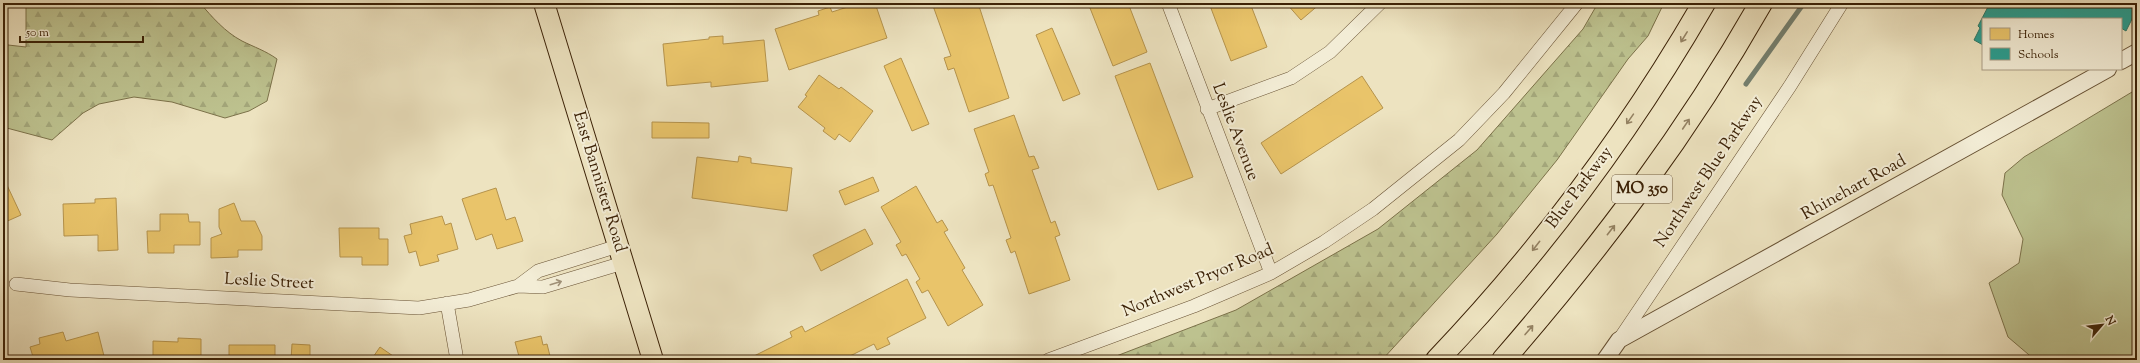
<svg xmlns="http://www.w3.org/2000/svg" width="2140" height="363" font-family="'Sorts Mill Goudy',serif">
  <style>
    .green { fill: #bdc28f; stroke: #7c724a }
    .forest { fill: url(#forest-firs); stroke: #7c724a }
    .homes { fill: #e9c46a; stroke: #b5934c }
    .schools { fill: #2a9d8f; stroke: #2f7866 }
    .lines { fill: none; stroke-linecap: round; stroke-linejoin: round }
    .stream { stroke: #737f6f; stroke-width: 5 }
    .minor-casing { stroke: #685234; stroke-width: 14 }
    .tertiary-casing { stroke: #685234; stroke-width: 18 }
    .primary-casing { stroke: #3b2106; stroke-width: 22 }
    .motorway-casing { stroke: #3b2106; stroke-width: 24 }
    .minor { stroke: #f3edd6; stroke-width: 13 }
    .tertiary { stroke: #f3edd6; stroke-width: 16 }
    .primary { stroke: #ede3c0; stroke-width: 20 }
    .motorway { stroke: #ede3c0; stroke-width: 22 }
    .oneway { stroke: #948263 }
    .oneway2 { stroke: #a09178 }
    .labels { text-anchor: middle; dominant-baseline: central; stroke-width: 4; stroke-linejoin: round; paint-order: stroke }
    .shield { fill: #f3edd6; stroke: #725e44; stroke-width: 1 }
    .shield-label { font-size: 16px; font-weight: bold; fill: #3b2106 }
    .street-label { font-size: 17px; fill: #3b2106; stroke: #f3edd6 }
  </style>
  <defs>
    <pattern id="forest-firs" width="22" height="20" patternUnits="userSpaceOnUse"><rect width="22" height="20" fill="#bdc28f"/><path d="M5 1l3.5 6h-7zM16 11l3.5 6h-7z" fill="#a3a67a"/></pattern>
  </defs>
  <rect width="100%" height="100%" fill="#ede3c0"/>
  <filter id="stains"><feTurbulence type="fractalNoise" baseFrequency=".005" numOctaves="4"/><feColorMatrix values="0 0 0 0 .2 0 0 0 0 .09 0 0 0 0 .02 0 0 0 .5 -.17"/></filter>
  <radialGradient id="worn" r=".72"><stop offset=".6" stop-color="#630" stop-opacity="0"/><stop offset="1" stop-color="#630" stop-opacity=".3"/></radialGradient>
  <path class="green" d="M2137 89V360H2035L2008 337 1989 283 2019 263 2023 239 2002 195 2005 173 2024 157Z"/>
  <path class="forest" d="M26 3H200C212 17 225 32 242 41 254 47 266 51 277 59L267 101 249 111 225 118 172 102 134 97 99 104 83 113 52 140 3 127V38L8 45 26 47Z
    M1598 3H1664L1648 36 1628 59 1557 160 1497 234 1382 360H1106L1236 310 1378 229 1477 150 1583 29Z"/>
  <path class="homes" d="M693 3H707L695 7Z
    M860 3H875L887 38 789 70 775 29 819 15 818 11 830 7 832 12Z
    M932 3H978L1009 98 969 112 954 68 948 70 944 58 951 56Z
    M1088 3H1128L1147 52 1113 66Z
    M1209 3H1250L1267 47 1231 61Z
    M1286 3H1321L1301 20Z
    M1052 28 1080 94 1063 101 1036 35Z
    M723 36V44L764 40 768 81 711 87V82L667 86 663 44 709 39V37Z
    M901 58 929 124 912 131 884 66Z
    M1150 63 1193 177 1158 190 1115 76Z
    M819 75 839 89 841 87 873 111 850 142 839 134 835 140 823 131 825 128 798 107 807 96 805 95Z
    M1362 76 1383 108 1281 174 1261 143Z
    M1014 115 1029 157 1034 156 1039 168 1032 170 1051 223 1055 221 1060 235 1055 237 1070 280 1029 294 1015 251 1011 253 1006 240 1011 238 993 185 989 186 985 174 989 172 974 129Z
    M652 122 709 123V138H652Z
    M739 156 751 158V163L792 168 787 211 692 198 697 157 738 162Z
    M873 177 879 191 845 205 839 191Z
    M6 183 21 215 3 223V184Z
    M916 186 937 223 942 220 948 230 944 232 965 268 962 270 983 305 948 326 928 290 922 293 916 282 920 279 906 254 902 256 896 245 901 242 881 207Z
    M496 188 506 220 515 217 523 241 497 249 492 234 476 240 462 199Z
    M116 198 118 250 98 251V235L64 236 63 204 95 203V199Z
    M234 203 241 221H255L262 236V250H238V257L211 258V238L222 234 219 227V209Z
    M160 214H188L189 222H200V245H174V253H148L147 231H160Z
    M442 216 445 225 451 223 458 249 437 255 439 261 420 266 416 251 409 253 404 236 412 234 410 224Z
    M339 228H379V239H388V265H362V257H340Z
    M865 229 873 244 821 271 813 255Z
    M907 279 926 318 887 338 890 344 877 350 874 344 842 360H753L752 357 792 337 790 332 802 326 805 332Z
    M63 332 66 341 98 332 105 360H34L30 347 40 344 39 338Z
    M541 336 543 345 547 344 551 360H520L515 342Z
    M178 338 201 339V360H153V341L178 342Z
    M292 344 310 345V356L340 357 339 360H291Z
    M3 345 7 347 3 354Z
    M229 345H275V360H229Z
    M380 347 396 358 395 360H371Z"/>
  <path class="schools" d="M1990 3H2137V17L2134 15 2126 31 2121 28V19H1983V45L1974 40 1980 28 1978 26Z"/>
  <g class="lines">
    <path class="stream" d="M1746 84 1804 3"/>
    <g class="minor-casing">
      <path id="minor" d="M1168 3 1271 273
        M1207 109 1291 78 1330 52 1380 3
        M16 284 70 290 419 308 469 300 518 286 543 287 623 263
        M518 286 538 271 618 246
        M447 303 457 360
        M1619 340 1790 86 1842 3
        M1048 360 1194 306 1271 273 1324 242 1373 209 1459 140 1504 93 1577 3"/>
    </g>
    <g class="tertiary-casing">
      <path id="tertiary" d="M2121 61 2137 52
        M1605 360 1619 340 2108 69"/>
    </g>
    <g class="primary-casing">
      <path id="primary" d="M544 3 653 360"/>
    </g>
    <g class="motorway-casing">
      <path id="motorway" d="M1437 360C1539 253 1630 131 1704 3
        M1503 360C1601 247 1687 133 1761 3"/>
    </g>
    <use href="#minor" class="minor"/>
    <use href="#tertiary" class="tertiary"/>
    <use href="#primary" class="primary"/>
    <use href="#motorway" class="motorway"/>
  </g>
  <defs><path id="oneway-shaft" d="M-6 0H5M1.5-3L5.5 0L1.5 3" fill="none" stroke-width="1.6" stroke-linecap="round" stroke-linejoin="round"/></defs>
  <g class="oneway">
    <use href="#oneway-shaft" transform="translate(1684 37) rotate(122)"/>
    <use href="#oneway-shaft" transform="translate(1630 119) rotate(125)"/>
    <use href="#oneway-shaft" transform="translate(1686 124) rotate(-56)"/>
    <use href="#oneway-shaft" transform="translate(1611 230) rotate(-52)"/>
    <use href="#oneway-shaft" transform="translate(1536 246) rotate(128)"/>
    <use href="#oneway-shaft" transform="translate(1529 330) rotate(-49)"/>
  </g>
  <use class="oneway2" href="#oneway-shaft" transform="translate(556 283) rotate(-17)"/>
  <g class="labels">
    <rect class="shield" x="1612" y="175" width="60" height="28" rx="3"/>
    <g class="shield-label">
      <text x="1642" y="189">MO 350</text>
    </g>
    <g class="street-label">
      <text transform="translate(1235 132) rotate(69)">Leslie Avenue</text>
      <text transform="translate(1709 172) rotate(-56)">Northwest Blue Parkway</text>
      <text transform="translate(599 182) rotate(73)">East Bannister Road</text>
      <text transform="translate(1580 188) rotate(-53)">Blue Parkway</text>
      <text transform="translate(1854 188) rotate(-29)">Rhinehart Road</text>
      <text transform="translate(1198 281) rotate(-23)">Northwest Pryor Road</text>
      <text transform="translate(269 282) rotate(3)">Leslie Street</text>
    </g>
  </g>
  <rect width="2140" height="363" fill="none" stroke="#ede3c0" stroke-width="16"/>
  <rect x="4" y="4" width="2132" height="355" fill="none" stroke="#3b2106" stroke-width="2"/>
  <rect x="8" y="8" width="2124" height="347" fill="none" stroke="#3b2106"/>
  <rect x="1982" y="18" width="140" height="52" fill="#f3edd6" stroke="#a99b83"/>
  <rect x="1990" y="28" width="20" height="12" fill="#e9c46a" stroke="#a99b83"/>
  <text x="2018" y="38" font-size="12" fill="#3b2106">Homes</text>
  <rect x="1990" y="48" width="20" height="12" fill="#2a9d8f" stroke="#a99b83"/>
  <text x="2018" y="58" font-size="12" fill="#3b2106">Schools</text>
  <g transform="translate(2102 325) rotate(62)" stroke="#f3edd6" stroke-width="3" paint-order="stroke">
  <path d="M0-3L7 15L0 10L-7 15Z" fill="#3b2106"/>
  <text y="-6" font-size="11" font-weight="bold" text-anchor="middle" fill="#3b2106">N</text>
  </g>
  <path d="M20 36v6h123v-6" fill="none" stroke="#3b2106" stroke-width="2"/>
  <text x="26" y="36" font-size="12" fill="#3b2106" stroke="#f3edd6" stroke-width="3" paint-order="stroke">50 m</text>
  <rect width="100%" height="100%" filter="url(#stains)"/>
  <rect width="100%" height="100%" fill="url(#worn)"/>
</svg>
